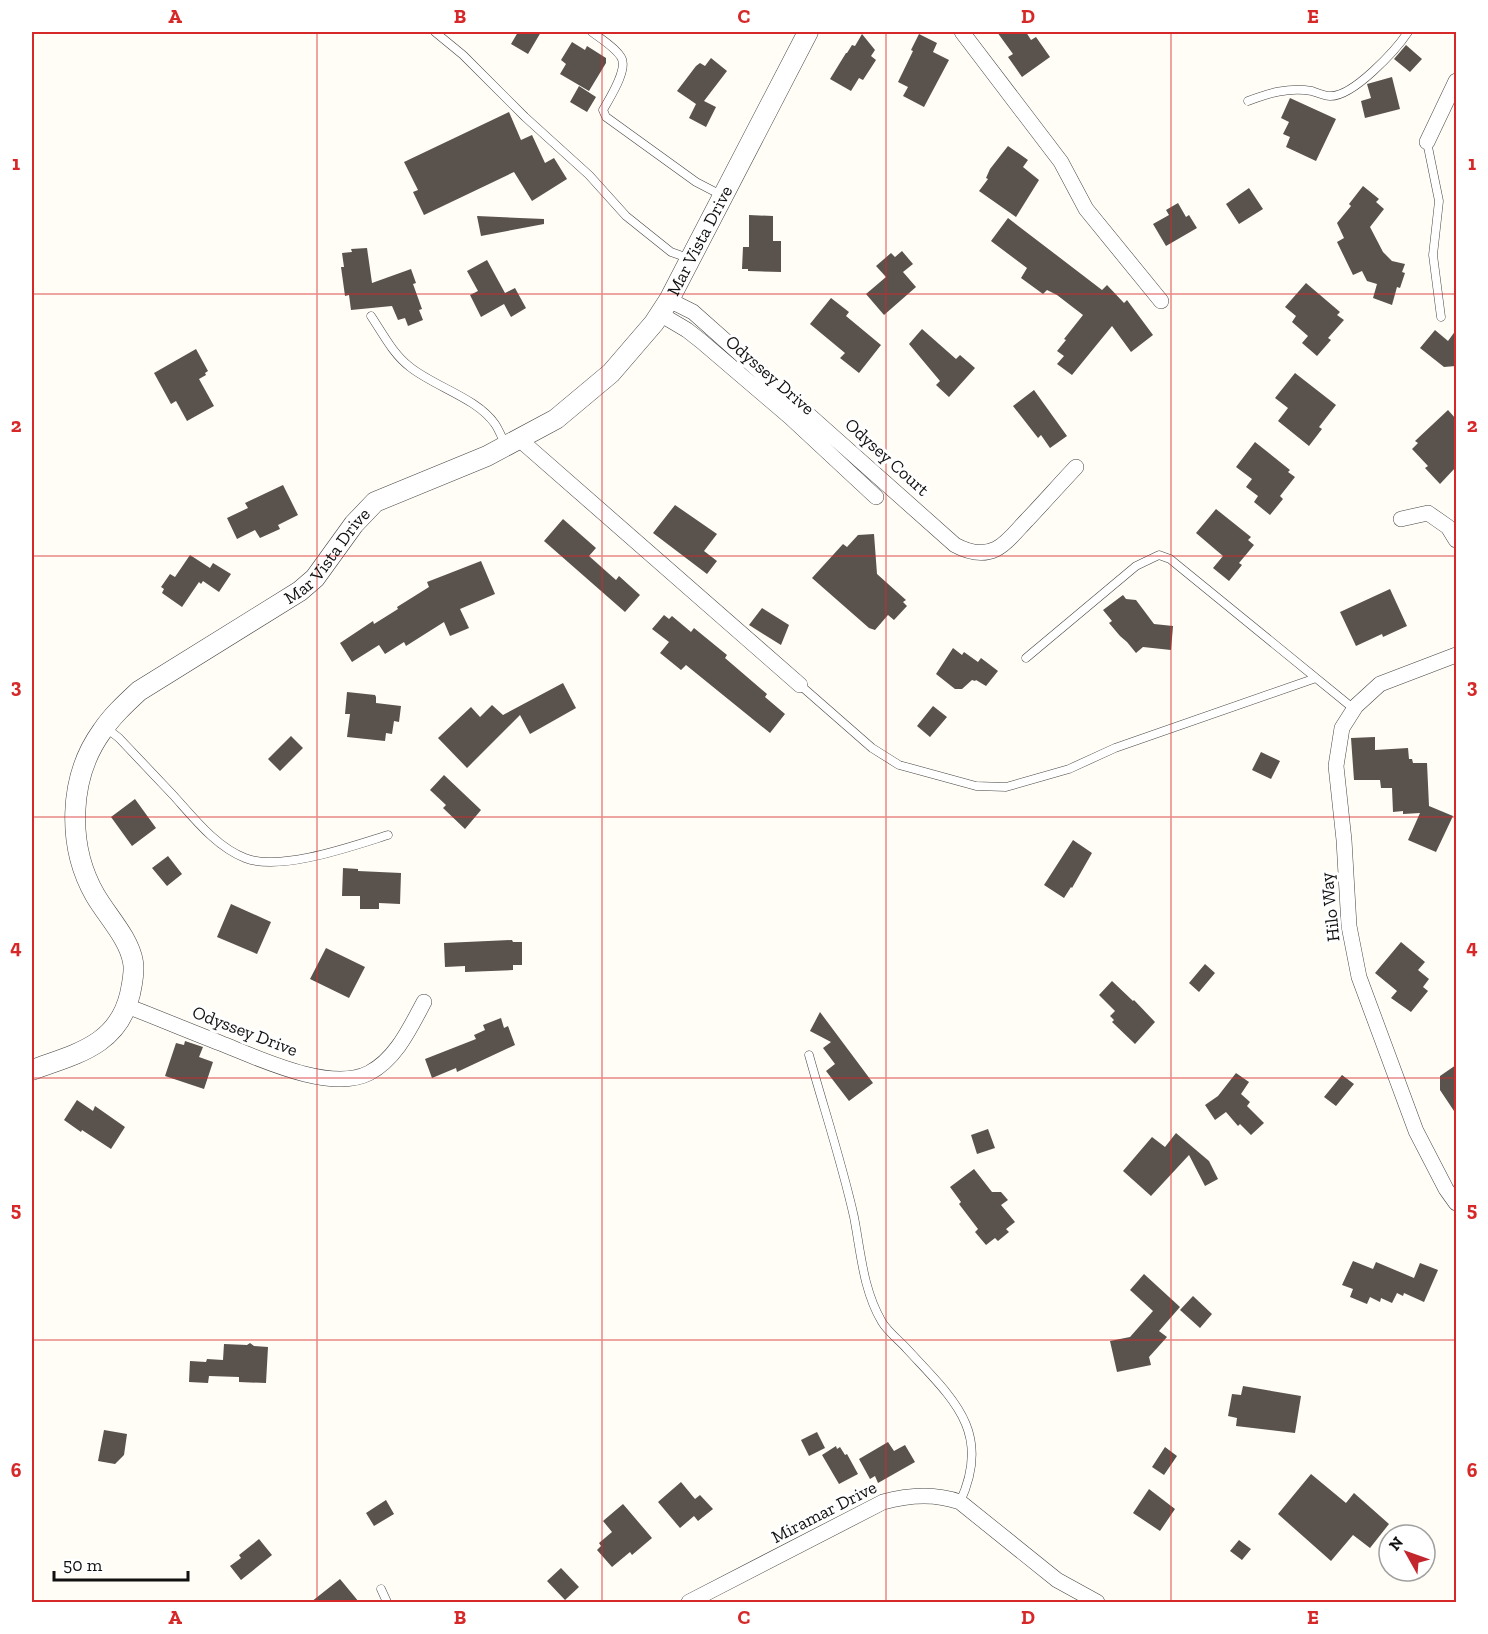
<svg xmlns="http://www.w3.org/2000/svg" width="1488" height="1634" font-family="'Zilla Slab',serif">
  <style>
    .building { fill: #5a524d }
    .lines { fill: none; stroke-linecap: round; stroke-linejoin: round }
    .service-casing { stroke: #444; stroke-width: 9 }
    .minor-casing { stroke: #444; stroke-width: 16 }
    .tertiary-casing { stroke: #444; stroke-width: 21 }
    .service { stroke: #fff; stroke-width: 8 }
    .minor { stroke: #fff; stroke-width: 15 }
    .tertiary { stroke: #fff; stroke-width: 20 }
    .grid { fill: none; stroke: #d62828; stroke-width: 1.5; stroke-opacity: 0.55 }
    .labels { text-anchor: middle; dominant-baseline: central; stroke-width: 6; stroke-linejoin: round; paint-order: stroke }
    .street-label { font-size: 18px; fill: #111; stroke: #fff }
    .neatline { fill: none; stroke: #d62828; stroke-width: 2 }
    .grid-label { font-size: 20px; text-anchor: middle; font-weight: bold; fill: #d62828 }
  </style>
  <rect width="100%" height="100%" fill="#fffdf5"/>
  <path class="building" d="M518 32H541L528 54 511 44Z
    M997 32H1026L1031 40 1036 37 1050 57 1022 77 1008 57 1013 54Z
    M862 34 875 50 871 56 876 60 863 80 859 78 851 91 830 79 846 53H847L852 45 855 46Z
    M919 34 937 43 933 52 949 60 924 107 903 96 908 87 898 82 913 51 911 50Z
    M572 42 585 50 587 46 606 58V63L589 91 560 74 566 64 561 60Z
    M1406 45 1422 59 1410 72 1394 59Z
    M711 58 727 71 704 101 716 107 706 127 689 118 696 104 677 91 696 66 700 63 705 66Z
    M1392 77 1400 109 1365 118 1361 101 1371 98 1367 84Z
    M579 86 596 97 587 112 570 102Z
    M1290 98 1336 119 1316 161 1286 147 1290 137 1283 134 1289 122 1281 118Z
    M509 112 521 140 532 135 545 163 554 158 567 179 532 201 514 172 424 215 413 192 418 190 404 162Z
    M1008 146 1028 160 1023 167 1039 180 1016 217 979 191 988 179 986 178 990 169Z
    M1363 186 1379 199 1376 202 1384 209 1370 227 1383 252 1392 261 1405 264 1402 272 1405 273 1400 288 1397 287 1392 305 1373 298 1377 284 1367 281 1362 271 1353 275 1337 242 1344 238 1337 223 1351 206 1349 204Z
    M1249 188 1263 209 1239 224 1226 204Z
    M1178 203 1186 217 1189 215 1197 228 1166 246 1153 224 1169 215 1166 210Z
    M749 215 773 216V241H781V272L748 271V269H742L743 247H749Z
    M477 216 544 219V224L481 236Z
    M1008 218 1102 290 1107 285 1124 303 1127 300 1153 335 1131 352 1112 326 1072 375 1057 364 1064 356 1057 351 1066 340 1064 339 1083 315 1057 295 1047 290 1043 294 1021 278 1027 268 991 241Z
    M367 248 372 283 411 269 416 283 413 284 422 309 419 310 423 320 408 326 405 318 398 320 392 306 351 310 349 295 345 296 341 267H344L342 253 352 252 351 249Z
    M902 251 913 264 903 272 916 287 884 315 866 294 886 277 876 266 891 253 895 257Z
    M487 260 505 293 515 288 526 308 511 317 504 304 481 317 470 295 478 291 467 271Z
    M1306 283 1340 312 1337 315 1344 320 1328 338 1331 340 1317 356 1302 343 1308 336 1292 322 1296 316 1285 307Z
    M831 298 849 312 846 316 881 345 859 373 840 358 845 353 810 324Z
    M922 329 956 359 960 355 975 368 949 397 936 385 940 381 909 344Z
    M1435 330 1448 341 1456 330V366L1444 367 1420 348Z
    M196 349 208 371 205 373 206 375 199 379 214 406 187 421 176 401 171 404 154 373Z
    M1295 373 1336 405 1319 427 1322 429 1309 446 1278 421 1288 408 1275 398Z
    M1034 390 1067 436 1050 448 1041 435 1038 438 1013 406Z
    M1448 410 1456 419V467L1440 484 1425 468 1428 466 1412 449 1418 443 1415 441Z
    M1255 442 1290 470 1288 472 1295 477 1280 496 1283 499 1270 515 1254 502 1258 496 1246 487 1252 479 1236 467Z
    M283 485 298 515 278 525 280 529 260 538 255 530 237 539 227 518 248 508 245 503Z
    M675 505 717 534 704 551 717 561 707 574 653 533Z
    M1216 509 1251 537 1248 540 1254 545 1239 563 1242 565 1229 581 1213 568 1223 556 1196 533Z
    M563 519 596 548 589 556 616 580 619 576 640 595 625 612 544 541Z
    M874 534 877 574 906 600 903 602 907 606 894 620 888 615 875 630 869 628 812 578 843 544 847 547 858 535Z
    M190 555 210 568 213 563 231 574 219 592 203 581 201 584 199 582 182 607 162 593 164 589 161 587 170 574 175 577Z
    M481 561 495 594 460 609 469 628 450 636 444 622 406 646 404 642 385 654 379 645 352 662 340 643 373 621 374 624 398 609 397 607 429 587 427 582Z
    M1390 589 1407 626 1383 637 1382 634 1356 646 1340 612Z
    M1123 595 1126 599 1136 600 1154 624 1173 626 1171 650 1143 647 1136 653 1127 642 1120 636 1109 623 1112 621 1103 610Z
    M762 608 789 625 781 645 749 625Z
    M664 615 669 619 672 616 691 632 694 628 727 655 725 658 767 694 765 697 785 714 770 733 686 665 681 670 660 653 669 642 652 629Z
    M953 648 962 655 964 652 978 662 981 658 998 671 986 686 976 680 975 681 972 680 962 689H955L936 674Z
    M563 683 576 708 530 734 520 715 467 768 438 738 471 707 480 717 492 705 503 715Z
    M347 692 375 695 376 697V703L401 706 399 722 394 721 392 734 386 733 385 741 347 737 350 714H345Z
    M933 706 947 717 930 737 917 726Z
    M291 736 303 748 280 771 268 759Z
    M1375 737V750L1408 748 1409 759H1412L1413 763H1427L1429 806 1453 816 1436 852 1408 840 1420 813 1403 814V811L1393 812 1392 788H1381L1380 780H1354L1351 738Z
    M1261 752 1280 761 1271 779 1252 770Z
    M444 775 481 810 465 829 443 808 446 805 430 790Z
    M135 799 156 828 132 846 111 817Z
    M1073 840 1092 853 1072 888 1071 887 1064 898 1044 885Z
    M168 856 182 874 167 886 152 868Z
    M343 868 358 869V871L401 873 400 904 379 903V909H360V896H342Z
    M231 904 271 922 257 954 217 937Z
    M512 940 513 942H522V965H513V970L465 972V966L445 967 444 943Z
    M1401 942 1425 962 1418 970 1429 979 1423 987 1428 991 1411 1012 1391 998 1397 991 1375 973Z
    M326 948 365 967 349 998 310 979Z
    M1205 964 1215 973 1199 992 1189 983Z
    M1112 981 1133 1001 1134 1000 1155 1022 1135 1044 1112 1022 1114 1020 1110 1016 1115 1011 1099 995Z
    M820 1012 873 1083 849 1101 826 1071 835 1064 823 1048 831 1042 810 1031Z
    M501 1018 504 1028 508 1026 515 1045 457 1072 456 1068 432 1078 425 1059 476 1039 474 1035 485 1030 483 1025Z
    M185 1041 203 1047 199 1057 213 1062 204 1089 165 1076 176 1043 184 1045Z
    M1456 1065V1114L1440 1090V1076Z
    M1236 1073 1249 1082 1241 1094 1250 1102 1247 1106 1264 1123 1251 1135 1240 1124 1238 1126 1226 1112 1215 1120 1205 1105 1218 1096Z
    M1342 1075 1354 1084 1336 1106 1324 1097Z
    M77 1100 93 1111 95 1106 125 1127 111 1149 82 1130 81 1132 64 1120Z
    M988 1129 995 1148 977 1154 971 1135Z
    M1176 1133 1209 1161 1218 1179 1205 1186 1189 1155 1151 1196 1123 1171 1152 1137 1165 1147Z
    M974 1169 992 1192H1001L1008 1200 1001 1205 1015 1222 1006 1229 1009 1232 998 1241 995 1238 986 1245 975 1232 978 1229 959 1204 961 1202 950 1187Z
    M1353 1261 1373 1269 1376 1262 1414 1278 1420 1263 1438 1270 1424 1302 1404 1293 1403 1296 1397 1293 1392 1303 1381 1298 1380 1302 1370 1297 1367 1304 1350 1297 1353 1289 1342 1285Z
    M1144 1274 1180 1307 1159 1331 1167 1337 1149 1357 1151 1365 1117 1372 1110 1341 1130 1337 1153 1311 1130 1290Z
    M1193 1296 1212 1314 1200 1328 1180 1310Z
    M250 1343 254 1346 268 1347 266 1383 239 1382V1377L209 1376 208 1383 189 1382 190 1361 206 1362 207 1359 223 1360 224 1344 247 1345Z
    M1243 1386 1301 1396 1295 1433 1236 1426 1237 1418 1228 1416 1232 1394 1241 1395Z
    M104 1430 127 1434 124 1455 115 1464 98 1461Z
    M817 1432 825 1448 809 1456 801 1440Z
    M888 1442 894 1451 905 1445 915 1462 878 1483 875 1476 870 1479 859 1459Z
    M836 1446 837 1449 840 1447 845 1455 847 1454 858 1474 839 1484 822 1455Z
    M1165 1447 1177 1456 1164 1475 1152 1467Z
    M1311 1474 1346 1503 1354 1493 1389 1524 1370 1548 1353 1535 1331 1561 1278 1514Z
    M681 1482 695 1499 700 1495 713 1509 698 1521 694 1516 680 1528 658 1502Z
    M1149 1489 1175 1509 1160 1531 1133 1513Z
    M386 1500 394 1514 374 1526 366 1513Z
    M623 1504 652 1538 632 1555 630 1552 612 1567 597 1550 601 1546 599 1543 612 1532 603 1521Z
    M259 1539 272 1555 241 1580 230 1566 241 1558 239 1555Z
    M1239 1540 1251 1549 1242 1560 1230 1551Z
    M561 1568 579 1587 565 1600 547 1581Z
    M340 1579 359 1602H311Z"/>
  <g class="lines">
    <g class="service-casing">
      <path id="service" d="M435 32 463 55 525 117 589 175 626 216 671 252 688 258
        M592 32C601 39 615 47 621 57 629 69 609 99 603 110L606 117 696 182 723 196
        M1248 101C1269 93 1289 87 1312 91 1318 93 1324 96 1330 96 1353 97 1396 50 1408 32
        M1427 142 1439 201 1433 255 1441 317
        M371 316C383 334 393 354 410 367 435 387 477 398 495 424 499 430 502 438 506 445
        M1026 658 1136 566 1159 555 1170 559 1354 709
        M800 685 872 748 899 765 976 786 1006 787 1069 769 1115 748 1316 678
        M105 727 119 738C137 757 155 776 173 795 193 817 216 847 245 858 280 872 353 846 388 835
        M809 1055C824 1109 842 1163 854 1217 861 1253 863 1290 882 1322 888 1332 899 1340 907 1349 952 1398 993 1431 960 1502
        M381 1589 387 1602"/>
    </g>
    <g class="minor-casing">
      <path id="minor" d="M962 32 1061 162 1086 209 1161 301
        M1427 142 1456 81
        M669 300 693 312 955 545C968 552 982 556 996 549 1008 543 1018 529 1027 520 1044 502 1060 484 1076 467
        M660 314 687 330 701 341 790 417 876 497
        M519 439 800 685
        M1401 519 1428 513 1448 527 1456 540
        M1456 655 1380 684 1356 706 1342 728 1336 766 1344 840 1349 926 1359 977 1416 1131 1446 1189 1456 1203
        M127 1006C158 1018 189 1031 220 1043 258 1058 330 1093 369 1073 396 1059 410 1028 424 1002
        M689 1602 883 1502C908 1495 935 1493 960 1502L1057 1580 1097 1602"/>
    </g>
    <g class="tertiary-casing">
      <g id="tertiary">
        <path id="s1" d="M32 1070C75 1054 118 1046 130 994 132 984 135 972 133 962 129 938 107 916 95 895 67 846 68 778 102 731 112 716 125 704 139 691L300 591 315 578 354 524 375 502 487 456 556 419 611 373 654 323 669 300 808 32"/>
      </g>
    </g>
    <use href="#service" class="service"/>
    <use href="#minor" class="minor"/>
    <use href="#tertiary" class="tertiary"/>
  </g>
  <path class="grid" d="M317 32V1602M602 32V1602M886 32V1602M1171 32V1602M32 294H1456M32 556H1456M32 817H1456M32 1078H1456M32 1340H1456"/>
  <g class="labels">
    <g class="street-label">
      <text stroke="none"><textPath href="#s1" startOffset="1206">Mar Vista Drive</textPath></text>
      <text transform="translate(770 375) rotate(41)">Odyssey Drive</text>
      <text transform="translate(887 457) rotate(42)">Odysey Court</text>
      <text stroke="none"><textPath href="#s1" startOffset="702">Mar Vista Drive</textPath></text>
      <text transform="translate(1330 907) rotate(-96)">Hilo Way</text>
      <text transform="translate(245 1031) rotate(21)">Odyssey Drive</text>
      <text transform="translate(824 1512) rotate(-27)">Miramar Drive</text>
    </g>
  </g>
  <rect width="1488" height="1634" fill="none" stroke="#ffffff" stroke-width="66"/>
  <g transform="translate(1407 1553) rotate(310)"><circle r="28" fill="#ffffff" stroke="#a0a0a0" stroke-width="1.5"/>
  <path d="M0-4.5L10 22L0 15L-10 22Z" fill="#c4262e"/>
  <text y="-9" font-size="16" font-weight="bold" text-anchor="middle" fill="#111111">N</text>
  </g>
  <path d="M54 1571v9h134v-9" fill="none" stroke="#111111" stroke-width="3"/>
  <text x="63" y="1571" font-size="18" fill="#111111" stroke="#ffffff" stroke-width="4.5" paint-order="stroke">50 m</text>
  <rect x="33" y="33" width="1422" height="1568" class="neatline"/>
  <g class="grid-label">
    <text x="175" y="23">A</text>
    <text x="460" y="23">B</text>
    <text x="744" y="23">C</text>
    <text x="1028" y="23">D</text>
    <text x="1313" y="23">E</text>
    <text x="16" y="170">1</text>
    <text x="1472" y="170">1</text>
    <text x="16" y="432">2</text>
    <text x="1472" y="432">2</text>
    <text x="16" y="693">3</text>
    <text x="1472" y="693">3</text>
    <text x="16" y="954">4</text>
    <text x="1472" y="954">4</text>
    <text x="16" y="1216">5</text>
    <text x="1472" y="1216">5</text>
    <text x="16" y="1477">6</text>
    <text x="1472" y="1477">6</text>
    <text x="175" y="1624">A</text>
    <text x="460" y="1624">B</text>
    <text x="744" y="1624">C</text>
    <text x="1028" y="1624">D</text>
    <text x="1313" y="1624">E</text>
  </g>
</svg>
